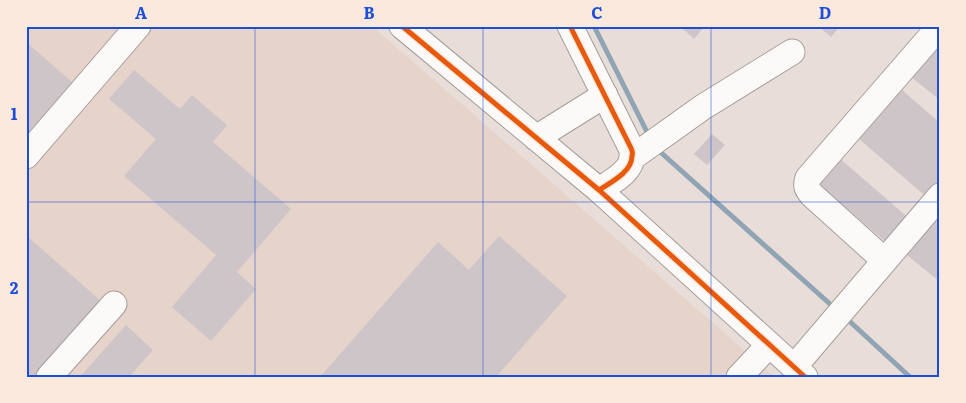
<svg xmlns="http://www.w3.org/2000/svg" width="966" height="403" font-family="Literata,serif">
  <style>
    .built { fill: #e6d3c9 }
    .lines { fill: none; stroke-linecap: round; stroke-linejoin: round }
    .stream { stroke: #90a4b3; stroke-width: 5 }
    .building { fill: #cec5c9 }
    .minor-casing { stroke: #a69e9a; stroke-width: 27 }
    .minor { stroke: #fcfaf9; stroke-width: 25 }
    .cycleway-casing { stroke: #fce9de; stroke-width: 8 }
    .cycleway { stroke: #e8590c; stroke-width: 5 }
    .grid { fill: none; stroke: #1d4ed8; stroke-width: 1; stroke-opacity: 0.55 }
    .neatline { fill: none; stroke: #1d4ed8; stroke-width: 2 }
    .grid-label { font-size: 16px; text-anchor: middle; font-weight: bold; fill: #1d4ed8 }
  </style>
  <rect width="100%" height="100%" fill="#e8ddd8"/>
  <path class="built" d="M26 26H372L775 377H26Z"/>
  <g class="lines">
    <path class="stream" d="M594 26 650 138
      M657 149 830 304
      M846 318 910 377"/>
  </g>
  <path class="building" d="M680 26H705L694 39Z
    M818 26H840L831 37Z
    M940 41V100L911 77Z
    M26 42 73 83 29 134 26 132Z
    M134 70 180 109 192 95 227 125 213 142 291 209 237 272 256 289 211 341 172 307 216 255 124 176 156 139 109 99Z
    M902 90 940 123V189L930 200 859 139Z
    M712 134 725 145 707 165 694 154Z
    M838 157 911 220 889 245 817 182Z
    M935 220 940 224V282L907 255Z
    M26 235 102 302 36 377H26Z
    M499 236 567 296 496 377H320L438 242 469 270Z
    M126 325 153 350 129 377H80Z"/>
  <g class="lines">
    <g class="minor-casing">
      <path id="minor" d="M402 26 599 190 805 377
        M570 26 631 148C632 150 633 153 632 156 632 172 611 182 599 190
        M536 138 605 95
        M26 156 138 26
        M633 157 703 107 792 52
        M884 260 812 195C807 189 805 186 808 178L940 26
        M794 367 940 196
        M49 377 114 304
        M739 377 769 345"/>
    </g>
    <use href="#minor" class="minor"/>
    <g class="cycleway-casing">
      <path id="cycleway" d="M402 26 599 190 805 377
        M570 26 631 148C632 150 633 153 632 156 632 172 611 182 599 190"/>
    </g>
    <use href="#cycleway" class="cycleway"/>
  </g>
  <path class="grid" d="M255 26V377M483 26V377M711 26V377M26 202H940"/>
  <rect width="966" height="403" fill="none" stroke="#fce9de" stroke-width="55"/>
  <rect x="28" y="28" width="910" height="348" class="neatline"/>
  <g class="grid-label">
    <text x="141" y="19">A</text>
    <text x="369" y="19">B</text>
    <text x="597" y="19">C</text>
    <text x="825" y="19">D</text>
    <text x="14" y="120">1</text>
    <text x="14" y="294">2</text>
  </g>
</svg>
